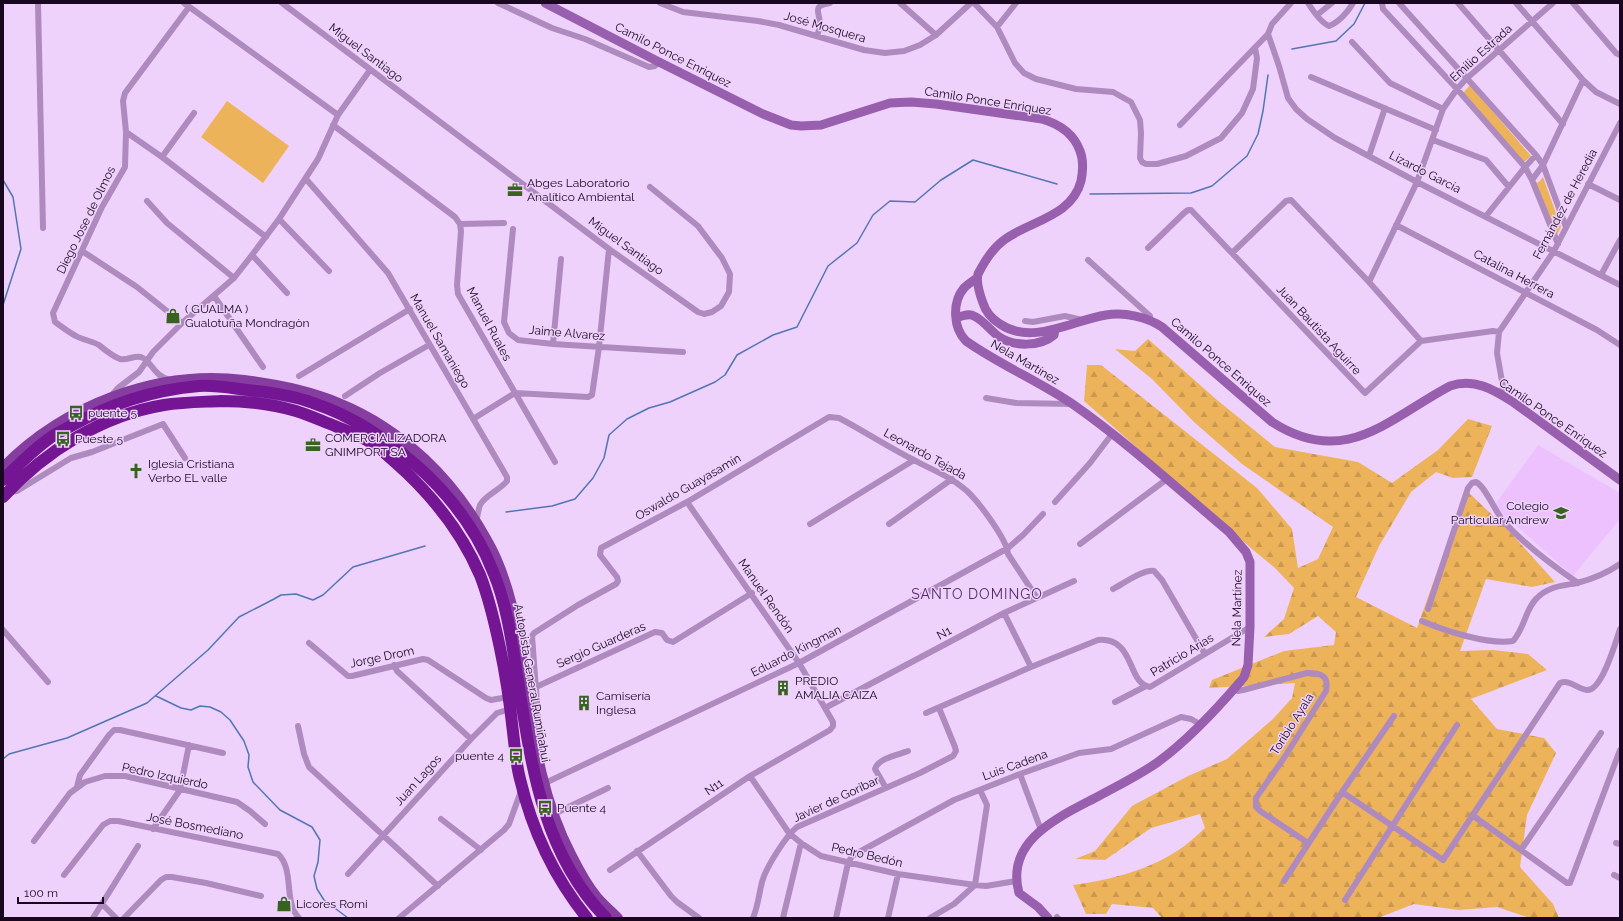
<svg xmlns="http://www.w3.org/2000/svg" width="1623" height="921" font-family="Raleway,sans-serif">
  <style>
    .built { fill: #ecc1fe }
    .green { fill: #edb35b }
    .forest { fill: url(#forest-firs) }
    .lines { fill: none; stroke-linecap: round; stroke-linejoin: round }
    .stream { stroke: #5176b4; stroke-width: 1.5 }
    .street { stroke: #af8abf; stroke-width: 6 }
    .secondary { stroke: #975fad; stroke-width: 9 }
    .primary { stroke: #853da0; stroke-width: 10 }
    .highway { stroke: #741593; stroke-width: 12 }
    .labels { text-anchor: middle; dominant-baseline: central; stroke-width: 3; stroke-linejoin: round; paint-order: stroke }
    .street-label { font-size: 12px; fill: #18071f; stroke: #efd2fc }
    .poi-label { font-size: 12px; fill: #18071f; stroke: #efd2fc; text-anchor: start }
    .quarter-label { font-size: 14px; letter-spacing: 1px; fill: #522863; stroke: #efd2fc }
  </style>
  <defs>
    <pattern id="forest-firs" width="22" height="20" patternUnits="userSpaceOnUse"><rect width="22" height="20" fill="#edb35b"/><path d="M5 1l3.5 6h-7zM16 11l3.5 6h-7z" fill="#ca984f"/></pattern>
  </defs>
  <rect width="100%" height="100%" fill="#efd2fc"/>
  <path class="built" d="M1538 445 1620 493V519L1573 576 1494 506Z"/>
  <path class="green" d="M1470 85 1531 156 1524 162 1463 93Z
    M227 101 289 146 263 183 201 137Z
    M1543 177 1561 227 1557 235 1535 183 1539 182Z"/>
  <path class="forest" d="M1148 339 1217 400 1275 447 1358 462 1392 483 1438 450 1468 419 1492 426 1472 477 1453 478 1436 472 1411 492 1379 546 1356 597 1417 628 1466 490 1510 532 1555 582 1532 587 1486 579 1460 651 1493 650 1528 654 1547 670 1471 699 1497 729 1544 738 1556 753 1527 815 1520 867 1553 904 1559 918H1530L1497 907 1459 910 1414 904 1378 918H1162L1153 908 1112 904 1106 914H1086L1073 885C1109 880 1146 871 1177 851 1187 845 1196 836 1205 828L1200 814 1151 828 1105 860 1075 859 1095 851 1132 806 1188 776 1227 759 1273 719 1292 698 1295 683 1209 688 1212 680 1284 651 1334 645 1336 632 1318 616 1289 634 1264 637 1284 619 1294 588 1275 568 1252 549 1084 401 1087 365H1101L1257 488 1292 529 1298 568 1318 559 1333 527 1242 464 1194 422 1152 379 1115 349 1135 351Z"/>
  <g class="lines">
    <path class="stream" d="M1292 49 1336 41 1354 24 1365 3
      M3 180 13 197 21 249 3 305
      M1090 194 1191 193 1212 186 1247 156 1258 134 1263 111 1268 75
      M506 512 552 506 575 499 593 478 604 458 609 435 627 419 649 408 670 402 715 382 725 375 737 355 773 335 797 327 828 266 857 243 873 215 890 201 915 202 941 180 973 160 1057 184
      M156 696 181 708 191 710 200 706 210 707 221 712 230 720 244 741 249 755 248 767 253 782 280 810 312 827 320 840 318 862 314 876 317 889 324 900 348 918
      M3 759 9 754 67 738 147 703 208 650 239 617 274 599 281 595 296 594 313 600 323 595 353 567 425 546"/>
    <path class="street" d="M38 3 43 228
      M184 3 338 115
      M282 3 609 249 698 312 704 314 712 312 721 306 729 292 730 274 722 258 698 226 650 187
      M498 3 552 28 585 39 649 67 655 66 659 62
      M660 3 683 12 758 21 779 25 864 50 885 53 904 51 920 45 936 35 971 3
      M900 3 936 35
      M974 3 997 27 1015 63 1024 73 1036 79 1076 89 1113 92 1131 102 1140 120 1141 133 1140 158 1142 162 1146 164H1157L1186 156 1221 138 1242 113 1253 89 1257 58 1255 48
      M1308 3C1313 11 1320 22 1329 26 1339 22 1348 12 1353 3
      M1382 3 1383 9 1457 89 1525 167 1532 180 1558 244
      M1399 3 1536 155 1543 165 1566 227
      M1458 3 1563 124
      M1516 3 1583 80 1596 92 1620 104
      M1573 3 1616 53 1620 55
      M1317 15 1332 3
      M997 27 1016 3
      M1268 34 1279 66 1288 98 1296 109 1307 119 1335 138 1417 182 1620 285
      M1268 34 1272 24 1291 3
      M817 36C818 32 821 27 820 23 819 11 812 6 830 3
      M1352 42 1390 83 1443 109
      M1311 77 1436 130
      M333 125 455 217 460 224 461 231 457 285 458 294 555 462
      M1180 125 1268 34
      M126 132 162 157 266 237
      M1433 140 1486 160 1509 187
      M1369 156 1385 108
      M162 157 194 113
      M306 179 388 273 507 477V481C500 490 485 495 480 505 478 510 478 516 476 521
      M1532 180 1543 165 1583 80
      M1588 184 1620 200
      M147 201 167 223 234 278
      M1486 216 1525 167 1536 155
      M279 219 329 271
      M460 224 504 223
      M1396 225 1597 330 1620 345
      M513 229 504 322 509 333 518 340 553 344 683 352
      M1148 248 1184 213 1188 210H1191L1365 393 1421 341 1493 331 1499 332
      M82 251 137 287 182 323
      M1232 253 1286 201 1291 200 1369 282 1421 341
      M252 255 287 293
      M1088 260 1150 316V320
      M1601 275 1620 240
      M1369 282 1417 182 1443 109 1457 89 1466 79 1553 3
      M214 296 263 367
      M1025 321 1033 322 1065 316 1082 320
      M553 344 561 259
      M299 376 410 309
      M170 380C153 376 152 361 141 357 134 355 127 361 120 359 112 356 105 350 99 345 92 341 83 340 76 336 68 332 61 326 55 322L53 313 102 207 125 167 126 132 123 101 125 93 189 7
      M1501 394 1503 387 1497 353 1499 332 1554 251 1620 123
      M111 396 118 388 139 372 153 352 182 323 234 278 252 255 279 219 318 159 338 115 370 70
      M345 396 380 373 429 345
      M986 398 1016 403 1071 404
      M473 419 515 393 588 397 592 395 599 347 609 249
      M10 492 17 491 71 458 92 452 163 424 185 458
      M1055 502 1090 463 1112 434
      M810 524 914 460
      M889 524 952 479
      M1080 544 1167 479
      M1113 589C1123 584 1143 569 1154 571L1162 580 1205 654
      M1428 609 1468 488 1472 483 1476 482C1485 486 1496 513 1504 522 1526 546 1552 565 1578 583
      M1004 613 1031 667 1098 640C1136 637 1126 683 1150 687L1250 627
      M1422 621C1445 631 1489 645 1513 641 1525 628 1525 609 1537 598 1549 586 1562 586 1577 583 1593 579 1607 573 1620 564
      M3 630 48 682
      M309 643 348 676H352L423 659 428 660 486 698 491 700 508 697
      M394 665 397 671 471 739
      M536 687 655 632 662 633 667 640 673 642 752 593
      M1234 689 1238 691 1243 690 1307 673C1322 673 1329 676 1326 691L1284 758 1256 798V807L1260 811 1308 843
      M1115 702 1146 686
      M825 708 1004 613 1074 581
      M926 713 1031 667
      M298 726 304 754 309 767 438 886
      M537 751 543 745 538 716 532 636 534 633 578 605 616 584 618 581 617 577 600 555 601 548 687 502 829 417 839 418C864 431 888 447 914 460 930 469 948 475 962 487 975 496 1007 539 1008 554L1037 598
      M1020 774 1041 830
      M750 776 789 833 801 843 821 856 898 874 975 885 986 886 1016 881
      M543 784 799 663 1008 548 1023 535 1043 514
      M77 787 80 775 109 735 114 730H120L223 753
      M886 788 875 769C878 758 898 755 908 751
      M1342 792 1443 860 1560 683C1570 679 1577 689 1587 690 1602 691 1616 641 1620 629
      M554 814 608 788
      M1472 815 1567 883H1570L1620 750
      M441 819 481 850
      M153 829 180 790 189 745
      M34 841 70 793 85 782 105 776H125L237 802 250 811 265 824
      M1616 843 1620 844
      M1521 850 1601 733
      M637 851 671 896 677 902 699 918
      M610 870 750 776 830 730 833 726V722L799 663 687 502
      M348 874 471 739 497 713 510 709
      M64 875 103 825 110 821H118L278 854C295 870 283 902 299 918
      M1614 875 1620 878
      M1284 881 1342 792 1394 716
      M1345 900 1457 725
      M102 904 116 918
      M1057 917 1058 918
      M93 918 138 846
      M124 918 161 880 166 877H172L206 883 261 896
      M399 918 504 830 509 824 521 791
      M753 918C758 906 759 894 762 882 766 867 786 836 797 827L920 773 953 756 956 751 955 747 939 708
      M783 918 801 843
      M836 918 848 863 852 856 954 800 1020 774 1079 753 1111 749 1181 717 1191 719 1200 724
      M888 918 898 874
      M930 918 954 904 975 885 987 805 980 790"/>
    <path class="secondary" d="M545 3 659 62 763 114 791 125 801 126 821 125 890 103 911 102 936 104 1042 119C1059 124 1074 134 1080 151 1084 161 1083 171 1081 181 1072 217 1029 221 1004 240 992 249 985 261 978 274 976 282 980 295 983 303 986 313 992 319 1000 324 1032 346 1073 320 1106 315 1125 312 1147 317 1162 327L1272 422C1345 469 1388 419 1450 386 1474 378 1493 389 1513 402L1620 480
      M977 278C973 281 968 284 964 288 952 302 953 328 966 341 1000 365 1039 381 1074 405 1128 443 1178 489 1229 532L1246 552 1250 562V627L1248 665 1244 677 1240 682C1216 710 1188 740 1158 762 1138 776 1115 787 1095 798 1057 818 1005 841 1019 893L1038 907 1048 918
      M956 318C962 316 969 313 974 316 983 320 990 330 998 336 1013 347 1040 347 1054 335L1055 329"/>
    <path class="primary" d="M3 467C64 405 157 369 244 380 277 384 308 390 339 403 403 429 454 480 487 540 504 569 513 605 519 638 532 713 535 786 572 856 579 870 587 885 597 897 604 905 611 911 618 918"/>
    <path class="highway" d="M3 480C18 465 33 450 50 438 56 433 64 430 71 426 110 404 153 390 199 386 215 385 231 388 247 390 269 392 292 395 313 403 352 416 386 438 416 465 450 495 478 532 494 574 506 603 511 637 516 668 530 756 540 851 606 918
      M3 497C45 451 103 415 164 405 183 402 202 402 221 401 245 401 272 404 296 411 309 415 322 421 335 426 347 431 359 435 370 442 379 447 388 456 396 463 431 494 461 531 480 575 489 598 495 624 500 648 506 676 510 704 513 732 515 748 516 764 520 779 532 830 554 877 587 918"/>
  </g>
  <defs>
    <g id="office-bare" transform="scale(1.2)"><path d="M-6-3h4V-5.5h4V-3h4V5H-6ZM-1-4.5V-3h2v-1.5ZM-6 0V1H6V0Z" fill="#38621f" stroke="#efd2fc" stroke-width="2.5" paint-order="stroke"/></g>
    <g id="shop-bare" transform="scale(1.2)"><path d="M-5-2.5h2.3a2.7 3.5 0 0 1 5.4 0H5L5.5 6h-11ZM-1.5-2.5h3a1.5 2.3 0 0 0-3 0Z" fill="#38621f" stroke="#efd2fc" stroke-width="2.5" paint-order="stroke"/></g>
    <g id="bus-bare" transform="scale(1.2)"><path d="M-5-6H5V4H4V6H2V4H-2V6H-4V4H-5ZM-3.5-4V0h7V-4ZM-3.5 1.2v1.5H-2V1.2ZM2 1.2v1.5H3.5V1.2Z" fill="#38621f" stroke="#efd2fc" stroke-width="2.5" paint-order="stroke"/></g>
    <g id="church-bare" transform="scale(1.2)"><path d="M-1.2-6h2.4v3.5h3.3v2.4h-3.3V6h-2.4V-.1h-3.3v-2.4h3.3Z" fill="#38621f" stroke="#efd2fc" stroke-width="2.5" paint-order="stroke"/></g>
    <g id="school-bare" transform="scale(1.2)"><path d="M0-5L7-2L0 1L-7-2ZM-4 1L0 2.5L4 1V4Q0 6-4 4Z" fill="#38621f" stroke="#efd2fc" stroke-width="2.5" paint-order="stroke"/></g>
    <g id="building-bare" transform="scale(1.2)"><path d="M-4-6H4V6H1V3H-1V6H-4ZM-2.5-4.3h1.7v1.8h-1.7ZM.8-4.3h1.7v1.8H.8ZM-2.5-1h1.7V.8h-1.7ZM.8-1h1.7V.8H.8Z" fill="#38621f" stroke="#efd2fc" stroke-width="2.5" paint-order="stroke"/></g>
  </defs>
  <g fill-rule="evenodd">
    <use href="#office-bare" x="515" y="190"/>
    <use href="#shop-bare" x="173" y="316"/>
    <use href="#bus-bare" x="76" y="413"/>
    <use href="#bus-bare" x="63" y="439"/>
    <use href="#office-bare" x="313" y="445"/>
    <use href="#church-bare" x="136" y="471"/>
    <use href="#school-bare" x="1561" y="513"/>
    <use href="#building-bare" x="783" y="688"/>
    <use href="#building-bare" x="584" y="703"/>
    <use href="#bus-bare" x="516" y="756"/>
    <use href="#bus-bare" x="545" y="808"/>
    <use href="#shop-bare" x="284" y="904"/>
  </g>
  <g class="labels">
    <g class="street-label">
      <text transform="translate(825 27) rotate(16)">José Mosquera</text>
      <text transform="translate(366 53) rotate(37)">Miguel Santiago</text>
      <text transform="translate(1481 53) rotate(-42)">Emilio Estrada</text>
      <text transform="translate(673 55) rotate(27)">Camilo Ponce Enrìquez</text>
      <text transform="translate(988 101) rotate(9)">Camilo Ponce Enrìquez</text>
      <text transform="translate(1425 172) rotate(27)">Lizardo García</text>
      <text transform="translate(1565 204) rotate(-62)">Fernández de Heredia</text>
      <text transform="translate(86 220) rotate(-64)">Diego Jose de Olmos</text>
      <text transform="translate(626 246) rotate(36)">Miguel Santiago</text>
      <text transform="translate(1514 274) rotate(28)">Catalina Herrera</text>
      <text transform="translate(489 324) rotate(62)">Manuel Ruales</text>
      <text transform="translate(1319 330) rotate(47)">Juan Bautista Aguirre</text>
      <text transform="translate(567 333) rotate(5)">Jaime Alvarez</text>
      <text transform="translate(440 341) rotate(60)">Manuel Samaniego</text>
      <text transform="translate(1025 362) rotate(30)">Nela Martínez</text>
      <text transform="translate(1221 362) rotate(41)">Camilo Ponce Enrìquez</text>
      <text transform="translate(1553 418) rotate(35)">Camilo Ponce Enrìquez</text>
      <text transform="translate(925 454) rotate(29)">Leonardo Tejada</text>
      <text transform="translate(688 487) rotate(-30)">Oswaldo Guayasamín</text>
      <text transform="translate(766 596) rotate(55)">Manuel Rendón</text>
      <text transform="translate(1237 608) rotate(-89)">Nela Martínez</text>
      <text transform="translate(944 633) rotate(-28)">N1</text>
      <text transform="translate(601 645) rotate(-24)">Sergio Guarderas</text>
      <text transform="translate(796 651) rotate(-27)">Eduardo Kingman</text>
      <text transform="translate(1182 655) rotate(-31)">Patricio Arias</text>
      <text transform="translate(382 657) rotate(-12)">Jorge Drom</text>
      <text transform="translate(532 683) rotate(80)">Autopista General Rumiñahui</text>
      <text transform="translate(1292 724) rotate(-58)">Toribio Ayala</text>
      <text transform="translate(1015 765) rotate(-20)">Luis Cadena</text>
      <text transform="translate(165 776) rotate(12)">Pedro Izquierdo</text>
      <text transform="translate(418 780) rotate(-48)">Juan Lagos</text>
      <text transform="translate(714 787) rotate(-34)">N11</text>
      <text transform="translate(836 799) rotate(-25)">Javier de Goribar</text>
      <text transform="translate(195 826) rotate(11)">José Bosmediano</text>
      <text transform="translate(867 855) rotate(13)">Pedro Bedón</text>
    </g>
    <g class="poi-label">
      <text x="527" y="183">Abges Laboratorio<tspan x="527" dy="14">Analítico Ambiental</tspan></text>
      <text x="185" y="309">( GUALMA )<tspan x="185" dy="14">Gualotuña Mondragòn</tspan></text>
      <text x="88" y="413">puente 5</text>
      <text x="325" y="438">COMERCIALIZADORA<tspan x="325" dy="14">GNIMPORT SA</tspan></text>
      <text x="75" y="439">Pueste 5</text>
      <text x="148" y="464">Iglesia Cristiana<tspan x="148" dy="14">Verbo EL valle</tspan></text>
      <text x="1549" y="506" text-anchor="end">Colegio<tspan x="1549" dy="14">Particular Andrew</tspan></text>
      <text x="795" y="681">PREDIO<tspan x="795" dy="14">AMALIA CAIZA</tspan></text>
      <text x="596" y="696">Camisería<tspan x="596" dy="14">Inglesa</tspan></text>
      <text x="504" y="756" text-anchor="end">puente 4</text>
      <text x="557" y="808">Puente 4</text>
      <text x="296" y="904">Licores Romi</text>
    </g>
    <g class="quarter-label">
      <text x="977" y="594">SANTO DOMINGO</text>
    </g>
  </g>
  <rect width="1623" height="921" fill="none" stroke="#18071f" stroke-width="8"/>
  <path d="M18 897v6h85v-6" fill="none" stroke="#18071f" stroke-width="2"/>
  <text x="24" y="897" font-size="12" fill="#18071f" stroke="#efd2fc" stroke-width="3" paint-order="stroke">100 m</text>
</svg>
